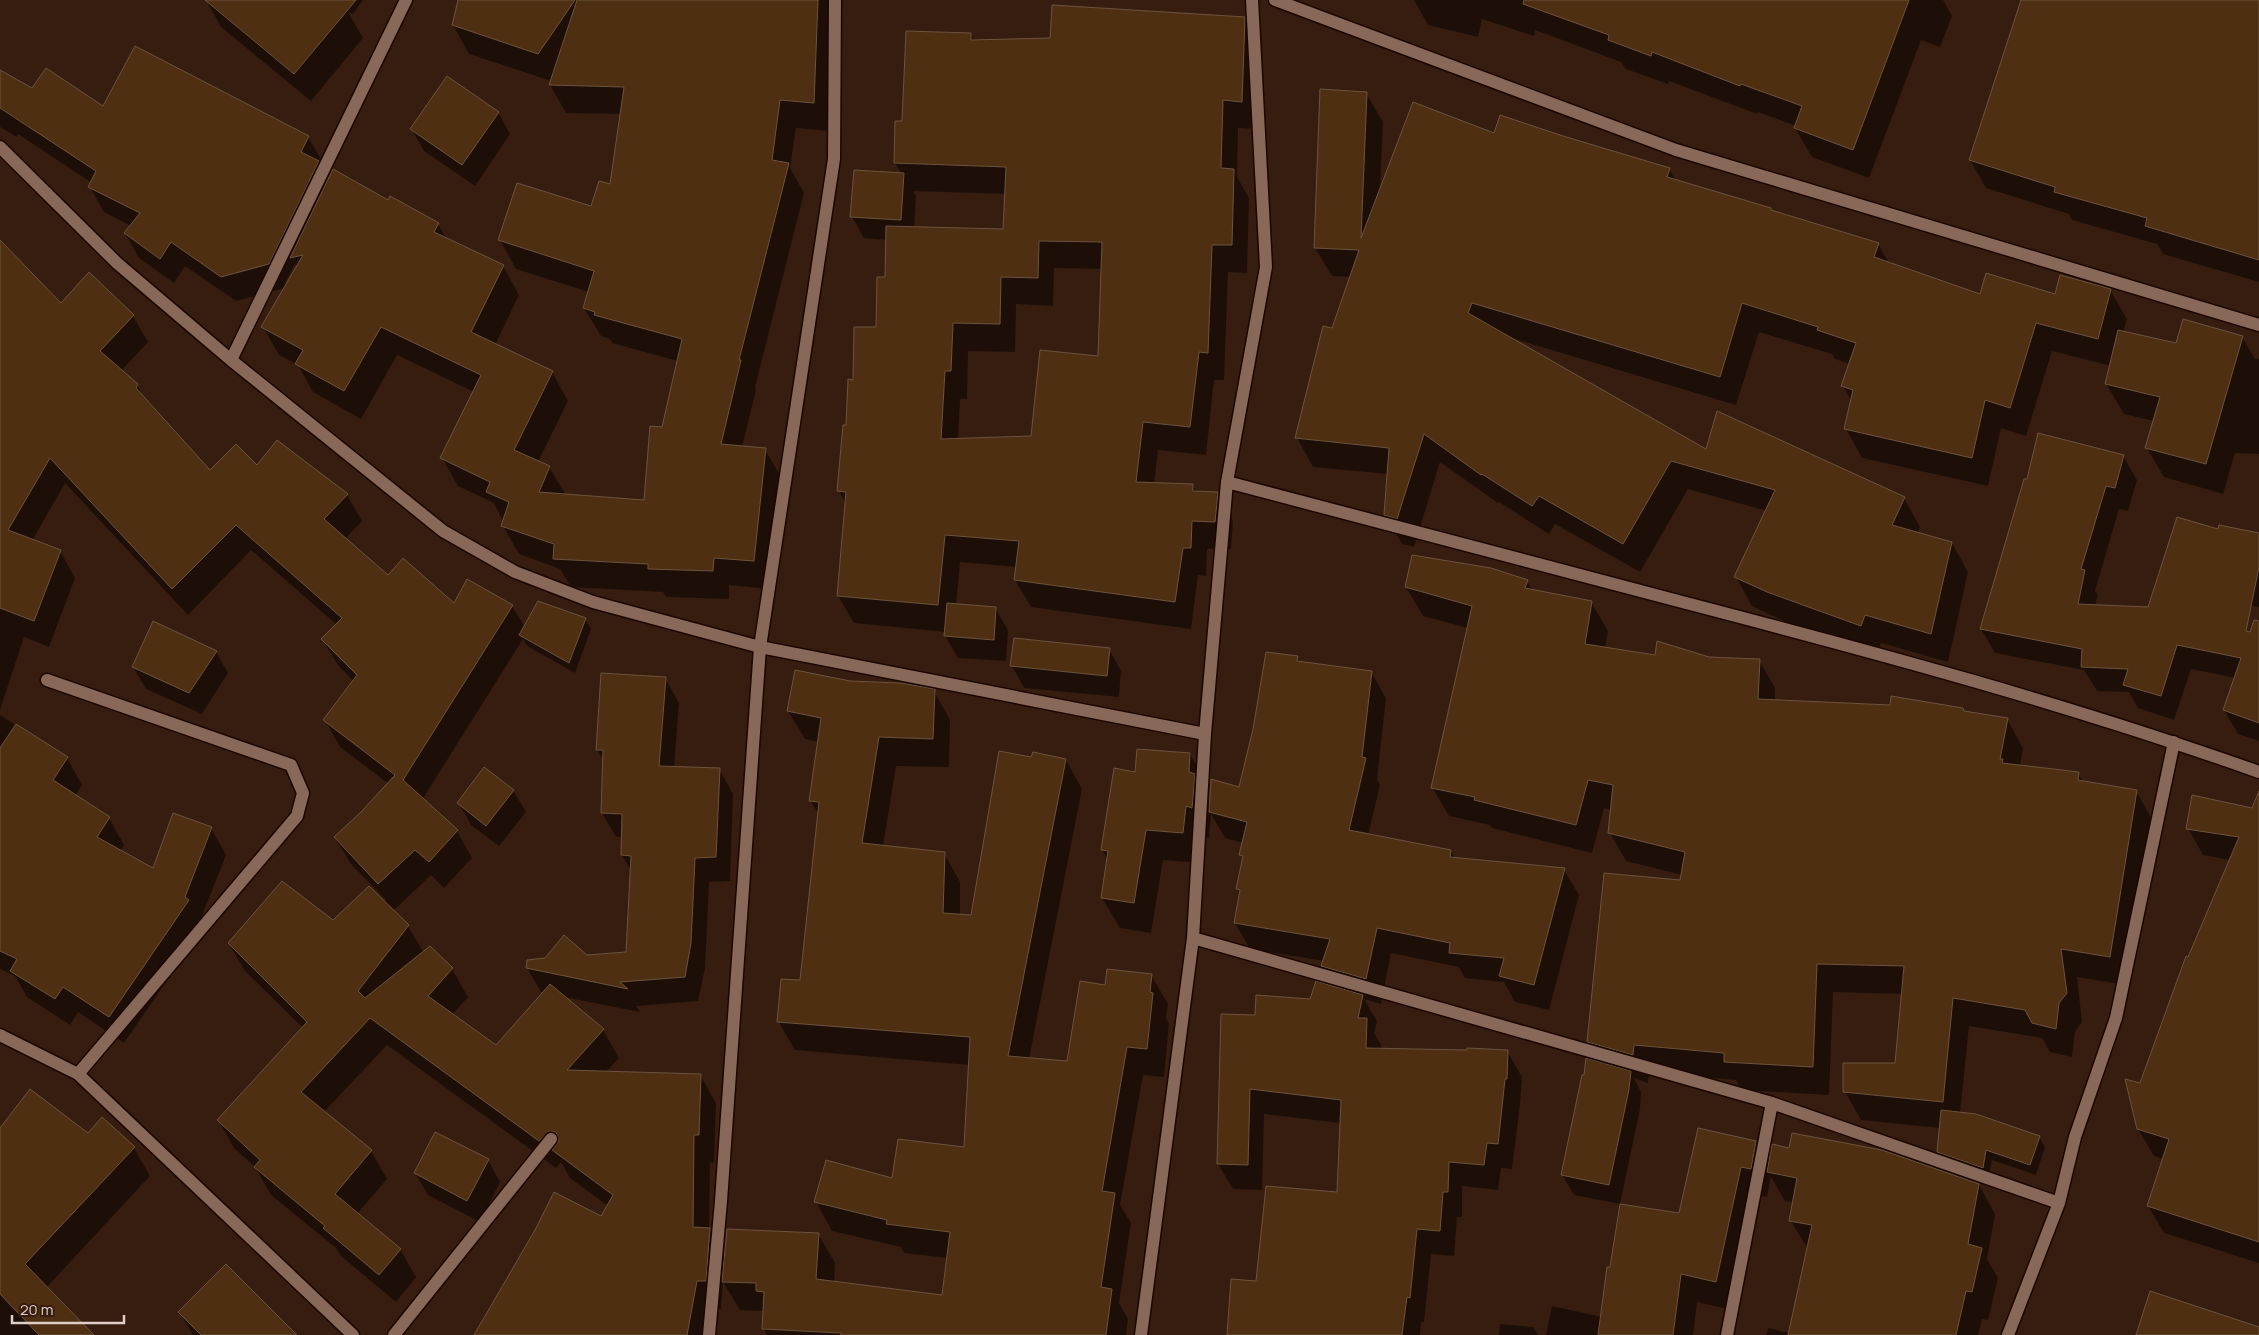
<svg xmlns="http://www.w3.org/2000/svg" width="2259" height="1335" font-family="Manrope,sans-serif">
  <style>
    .shadow { fill: #0007; fill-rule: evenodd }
    .building { fill: #4e2f12; stroke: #6c533e; fill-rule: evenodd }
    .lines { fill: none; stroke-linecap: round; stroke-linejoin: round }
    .street-casing { stroke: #1d0600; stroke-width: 15 }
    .street { stroke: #876859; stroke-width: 12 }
  </style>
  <rect width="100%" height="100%" fill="#371d10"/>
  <path class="shadow" d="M206 0H363L353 14 348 12 363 38 311 101 221 27Z
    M459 0H834L830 131 796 128 790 168 804 193 755 387 756 390 742 447 765 450 782 478 770 589 729 585V599L666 597 663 592 571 587 560 569 519 554 503 526V521L494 503 458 486 442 458 474 392 397 355 361 419 313 392 298 365 279 355 263 327 285 288 236 301 185 266 174 283 139 258 125 233 131 226 104 212 90 187 92 183 18 134 17 137 0 127V72L33 90 111 112 308 137 322 161 320 166 328 181 388 202 438 224 447 240 503 266 519 295 495 345 552 372 568 401 538 462 549 467 566 495 645 501 678 361 612 343 610 339 601 336 584 308 589 292 516 269 500 240 592 208 611 186 621 114 566 113 550 85 551 81 469 54 453 25ZM295 264 297 268 287 284 285 283Z
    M1414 0H1943L1952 16 1940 47 1921 40 1869 178 1812 157 1795 128 1796 126 1758 112 1757 114 1669 81 1668 84 1626 69 1621 62 1535 30 1534 36 1482 19 1478 37 1428 25Z
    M2023 0H2259V282L2163 254 2157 244 2072 220 2069 214 1986 188 1970 160Z
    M1244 18 1260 46 1257 129 1238 128 1237 177 1249 198 1247 273 1228 272 1224 380H1214L1206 455 1158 450 1154 484 1193 485 1197 493H1217L1233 521 1231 549H1207L1206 576 1198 575 1191 629 1031 607 1015 580 1017 567 960 562 956 605 995 608 1008 630 1006 661 958 658 945 636 946 632 854 623 838 596 846 504 839 491 854 381 877 329 886 278 887 240 864 238 852 217 902 174 895 163 903 122 971 35 975 42 1051 40ZM913 191 1006 194 1004 230 914 228 916 196ZM1054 268 1102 269 1099 358 1032 437 958 440 960 399H967L968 351 1015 352 1016 304 1053 306Z
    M1366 93 1383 122 1380 189 1495 135 1669 169 1676 181 1771 209 1772 211 1878 244 1889 263 1981 295 2056 296 2110 290 2127 319 2123 332 2176 344 2242 337 2255 359H2259V454L2235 453 2223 494 2164 477 2147 448 2154 421 2124 414 2106 384 2111 366 2052 351 2026 436 2001 428 1988 486 1862 458 1846 429 1852 402 1843 386 1850 364 1835 359 1832 354 1759 332 1736 405 1508 337 1707 451 1904 498 1920 527 1918 533 1952 543 1968 572 1948 662 1881 643 1877 654 1784 621 1752 606 1736 577 1767 511 1688 489 1640 572 1555 524 1549 534 1499 502 1498 503 1440 462 1414 547 1402 544 1386 515 1388 474 1313 467 1297 438 1351 277 1332 276 1315 248Z
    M498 112 510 134 475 186 424 151 412 130Z
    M0 245 61 305 133 316 148 342 121 371 137 385 145 400 210 472 257 466 347 495 362 521 345 539 388 577 455 605 512 606 525 627 585 619 591 629 575 673 527 646 523 639 422 800 457 831 472 858 444 888 431 875 393 911 408 926 424 953 452 969 468 997 452 1015 496 1047 544 993 541 992 527 968 587 956 628 953 631 871 622 855 623 837H616L602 813 604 761 597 750 665 678 679 703 674 768 719 769 733 794 730 881 709 882 705 968 698 1001 636 1006 640 1012 564 997 603 1030 619 1058 605 1073 700 1075 716 1103 714 1163 710 1162 709 1229 725 1257 818 1234 835 1263 834 1282 943 1296 948 1258 904 1253 901 1247 832 1231 816 1202 893 1180 965 1148 969 1065 795 1050 778 1021 801 982 819 815 810 800 819 742 805 739 788 711 850 682 934 691 950 720 949 767 896 766 883 846 944 853 960 882V916L972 917 1032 758 1066 760 1082 789 1029 1059 1068 1063 1106 987 1151 975 1168 1004 1166 1018 1169 1023 1164 1077 1143 1075 1120 1205 1131 1223 1119 1303 1128 1319 1126 1335H767L764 1329V1311L740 1310 723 1282 721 1309 712 1308 707 1335H475L601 1217 608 1206 570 1178 561 1162 556 1168 387 1045 324 1112 371 1151 387 1179 357 1214 400 1249 416 1277 396 1302 341 1256 336 1248 271 1195 255 1167 234 1148 218 1120 303 1028 245 971 229 944 333 921 386 900 351 864 335 838 389 784 340 747 325 720 354 682 338 665 322 639 337 625 251 550 188 615 65 483 32 541 60 551 75 578 49 647 24 637 0 710Z
    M2123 456 2137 480 2128 511 2119 509 2095 591 2098 595 2095 606 2259 636V741L2238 734 2224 710 2236 678 2191 669 2174 720 2138 708 2129 692 2097 691 2084 670 1995 653 1981 629Z
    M2259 534V607L2180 592Z
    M1527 581 1533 591 1591 602 1608 631 1605 648 1657 656 1759 660 1775 688V701L1964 712 2007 719 2023 748 2020 766 2078 773 2083 782 2136 791 2152 819 2126 985 2077 977 2082 1022 2075 1032 2072 1057 2050 1052 2042 1038 1969 1026 1960 1113 2039 1137 2045 1147 2036 1175 1992 1160 1988 1178 1944 1162 1938 1152 1940 1128 1861 1120 1845 1092 1896 1064 1903 994 1833 992 1829 1095 1741 1090 1736 1080 1649 1073 1648 1083 1634 1078 1641 1092 1640 1109 1620 1204 1574 1195 1562 1175 1585 1076 1602 1064 1589 1042 1681 882 1682 875 1626 861 1610 833 1612 810 1604 808 1592 853 1492 828 1490 825 1449 816 1432 787 1468 628 1423 616 1406 587Z
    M1109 649 1121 671 1119 697 1024 688 1012 666Z
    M216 652 228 673 202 714 146 689 133 667Z
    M1297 657 1300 662 1371 672 1386 698 1377 779 1380 785 1368 835 1451 851 1455 859 1564 870 1579 895 1549 1010 1515 1002 1504 982 1465 978 1459 967 1391 953 1381 1004 1364 999 1377 1021 1374 1033 1381 1045V1049L1507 1051 1522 1077 1520 1104 1512 1169 1501 1168 1498 1190 1462 1186V1217H1457L1454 1256 1431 1254 1424 1322H1421L1420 1335H1228L1257 1282 1338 1193 1341 1123 1264 1114 1262 1190 1233 1189 1218 1164 1256 1016 1311 1000 1335 988 1322 966 1324 961 1250 949 1235 923 1240 895 1237 889 1243 860 1240 854 1243 843 1225 838 1211 814 1209 838 1203 836 1200 863 1163 860 1151 933 1120 928 1102 898 1108 860 1102 850 1136 773 1190 754 1207 784 1206 796 1210 804 1240 789Z
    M0 715 67 758 82 785 75 796 109 818 124 845 120 851 154 870 211 828 226 855 200 921 204 927 124 1043 78 1012 70 1025 27 997 15 976 0 969Z
    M513 790 526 812 499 846 471 825 459 803Z
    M2259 802V1263L2164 1233 2148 1206 2164 1159 2154 1156 2138 1129 2141 1085 2189 959 2231 860 2203 855 2188 828 2252 809Z
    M0 1130 88 1134 134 1148 150 1176 46 1288 92 1335H0Z
    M1756 1142 1769 1166 1979 1185 1995 1214 1987 1259 1998 1278 1988 1320 1982 1319 1978 1335H1766L1768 1328 1789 1333 1808 1249 1790 1220 1793 1202 1785 1201 1771 1177 1767 1197 1757 1195 1732 1310 1697 1302 1693 1335H1546L1552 1306 1602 1317 1611 1268 1680 1215Z
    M488 1160 500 1182 480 1222 428 1195 415 1173Z
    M180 1313 296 1335H193Z
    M1500 1324 1533 1327 1538 1335H1499Z"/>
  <path class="building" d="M205 0H356L294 74Z
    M458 0H575L538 54 452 25Z
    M577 0H818L814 103 780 100 772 160 789 163 739 360H741L721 444 766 448 754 561 714 558 713 571 648 569V564L553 559 554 544 501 526 509 502 486 492 490 482 440 458 481 375 381 327 344 391 295 364 303 350 261 327 303 255 290 258 333 169 388 200 390 196 439 223 434 232 504 265 471 332 553 371 514 450 550 466 539 492 644 500 650 426 662 427 682 339 594 315 595 312 583 308 594 271 498 240 517 183 591 206 599 181 610 184 624 87 549 85Z
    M1524 0H1909L1853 150 1794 128 1802 106 1741 84 1740 86 1652 52 1651 56 1608 40 1609 35 1523 4Z
    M2021 0H2259V260L2145 226 2147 218 2054 192 2055 187 1969 160Z
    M1052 5 1245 17 1242 102 1223 100 1221 168 1234 169 1232 245H1212L1208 353 1199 352 1190 427 1143 422 1136 482 1193 484V491L1218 492 1215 522 1192 521 1191 548H1183L1175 602 1014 580 1019 541 945 535 938 605 837 596 846 492 837 491 843 425H846L848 379 853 380 854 327H876L877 277H885L886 226 1003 229 1006 167 894 163 895 121H902L906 31 971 33V40L1050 38ZM1039 241 1102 242 1098 356 1040 350 1031 436 941 439 945 371H951L953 323 1000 324 1001 277 1038 278Z
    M135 46 309 136 301 152 319 161 269 264 221 277 171 242 160 259 124 233 140 213 88 187 96 171 0 108V70L32 88 46 68 103 106Z
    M447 76 499 112 462 165 410 129Z
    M1320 89 1367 92 1361 238 1413 102 1494 133 1500 115 1563 136 1670 168 1667 177 1771 208V210L1879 243 1874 257 1980 294 1986 273 2055 294 2060 275 2111 289 2098 339 2036 323 2010 408 1985 400 1972 458 1844 429 1853 390 1841 386 1856 343 1817 330 1818 327 1742 303 1720 377 1472 303 1468 313 1706 449 1717 411 1905 497 1892 525 1952 542 1931 634 1865 615 1861 626 1767 592 1734 577 1775 490 1671 461 1623 544 1539 496 1532 506 1482 474 1481 475 1424 434 1397 519 1384 515 1389 448 1295 438 1323 326 1332 328 1359 250 1314 248Z
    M854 170 904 173 901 220 850 217Z
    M0 240 61 303 89 272 134 315 100 351 138 384 136 388 210 470 236 444 257 465 277 440 348 494 324 519 388 575 403 558 454 603 467 579 513 605 403 780 458 830 429 862 415 850 378 884 334 837 361 812 395 775 323 720 357 675 321 639 342 618 236 525 172 589 50 458 8 530 61 550 34 621 0 608Z
    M2183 319 2243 336 2206 464 2145 448 2160 397 2105 384 2118 330 2176 343Z
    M2038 433 2124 455 2115 488 2106 486 2081 569 2085 570 2078 604 2148 607 2177 517 2218 529 2219 525 2259 533V567L2246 631 2250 632 2254 620 2259 621V723L2223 710 2241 658 2177 645 2161 696 2123 685 2128 669 2081 667 2082 649 1980 629 2024 479H2027Z
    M1412 555 1491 568 1528 580 1525 588 1592 601 1585 644 1655 655 1657 641 1709 657 1760 659 1758 699 1890 705 1891 696 1963 708 1964 711 2008 718 2000 759H2003L2002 763 2079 772 2078 780 2137 790 2110 957 2061 949 2067 993 2059 1003 2056 1029 2032 1023 2025 1010 1953 998 1943 1102 1843 1092V1063H1895L1904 966 1817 964 1813 1067 1724 1062V1053L1634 1045 1633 1055 1587 1042 1604 873 1680 880 1685 852 1608 833 1613 785 1588 780 1576 825 1474 800 1475 797 1431 788 1472 606 1405 587Z
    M538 601 586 618 569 663 519 635Z
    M947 603 996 607 994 640 944 636Z
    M153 621 217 651 189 693 132 667Z
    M1014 638 1110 648 1107 676 1010 666Z
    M1266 652 1298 656 1297 661 1372 671 1362 757 1366 758 1349 830 1451 850 1450 857 1565 868 1534 985 1499 976 1504 958 1449 953 1450 943 1377 928 1366 979 1321 966 1330 939 1234 923 1240 890 1236 889 1243 856 1239 855 1247 822 1209 812 1211 779 1239 787 1253 729Z
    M795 670 850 681 900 683 935 689 933 739 879 737 862 843 945 852 943 913 971 915 999 751 1031 757 1033 752 1066 759 1008 1056 1067 1061 1080 981 1105 985 1107 969 1152 974 1150 992 1153 993 1147 1049 1127 1047 1102 1191 1115 1193 1101 1287 1112 1289 1106 1335H841V1333L762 1329 764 1292 756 1291V1283L722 1282 727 1229 819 1233 816 1279 942 1295 950 1232 886 1224 887 1220 814 1202 826 1160 892 1178 898 1139 964 1147 970 1037 777 1022 781 979 800 980 819 802 809 801 821 718 787 711Z
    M601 673 666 677 659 766 720 768 716 857 695 858 691 943 685 977 620 982 628 989 526 968 527 960 545 958 564 935 587 955 626 952 631 856 621 855 622 814 601 813 603 750H596Z
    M16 724 68 757 53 780 110 817 97 837 153 868 173 813 212 827 185 897 189 900 109 1017 63 987 55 999 10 971 17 959 0 951V748Z
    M1137 749 1190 753 1189 772 1195 774 1192 808 1186 806 1183 833 1146 830 1134 903 1101 898 1108 851 1101 850 1114 768 1135 772Z
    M484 767 514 790 486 826 457 803Z
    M2259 791V1242L2147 1206 2169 1139 2137 1129 2125 1079 2140 1083 2186 956 2188 957 2239 837 2186 829 2192 795 2252 808Z
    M282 881 333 920 369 886 409 925 358 991 365 998 430 946 453 968 428 996 496 1045 550 984 604 1029 567 1070 701 1074 699 1135H694L693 1227 710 1228 706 1281H697L687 1335H474L535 1230 554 1192 601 1216 613 1195 552 1150 559 1141 556 1132H548L539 1141 370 1018 301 1092 372 1150 335 1194 401 1249 379 1275 323 1228 325 1226 254 1167 260 1160 217 1120 307 1022 228 943Z
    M1316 981 1363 995 1358 1018H1367L1366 1048 1467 1050V1048L1508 1050 1507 1079H1505L1498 1144 1487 1143 1484 1165 1449 1162 1448 1192H1443L1440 1231 1417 1229 1410 1298 1407 1297 1402 1335H1227L1231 1279 1256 1281 1266 1186 1337 1192 1341 1100 1250 1089 1248 1165 1217 1164 1221 1014 1255 1015 1256 995 1310 999Z
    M1586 1058 1631 1071 1629 1089 1609 1185 1561 1175 1582 1075H1584Z
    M30 1089 88 1133 102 1117 135 1147 25 1264 94 1335H39L0 1294V1128Z
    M1941 1110 1976 1114 2040 1136 2030 1165 1986 1150 1983 1168 1937 1152Z
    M1698 1128 1756 1141 1751 1169 1741 1167 1716 1282 1681 1274 1673 1335H1598L1607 1267H1610L1620 1204 1679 1213Z
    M435 1132 489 1159 467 1201 414 1173Z
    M1792 1133 1882 1150 1979 1184 1968 1244 1982 1248 1972 1292 1966 1291 1956 1335H1788L1812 1225 1789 1221 1797 1178 1767 1172 1772 1144 1789 1148Z
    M226 1264 297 1335H201L178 1312Z
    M2150 1291 2259 1327V1335H2136Z"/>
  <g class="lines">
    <g class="street-casing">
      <path id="street" d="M1275 0 1676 150 2259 325
        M0 147 117 263 231 360 443 531 515 572 593 602 760 647 1205 734
        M231 360 406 0
        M1227 482C1380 523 1533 563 1686 603 1878 653 2071 705 2259 772
        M47 680 291 765 303 793 297 816 78 1074
        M1193 938 1772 1103 2059 1203
        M0 1035 78 1074 353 1335
        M394 1335 551 1139
        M709 1335 721 1201 760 647 834 159 835 0
        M1141 1335 1193 938 1205 734 1227 482 1266 267 1252 0
        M1727 1335 1772 1103
        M2008 1335 2059 1203 2075 1137 2116 1018 2174 742"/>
    </g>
    <use href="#street" class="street"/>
  </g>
  <path d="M12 1315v8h112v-8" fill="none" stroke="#e0cec6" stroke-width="2.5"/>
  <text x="20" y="1315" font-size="15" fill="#e0cec6" stroke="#371d10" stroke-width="4" paint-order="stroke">20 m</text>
</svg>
